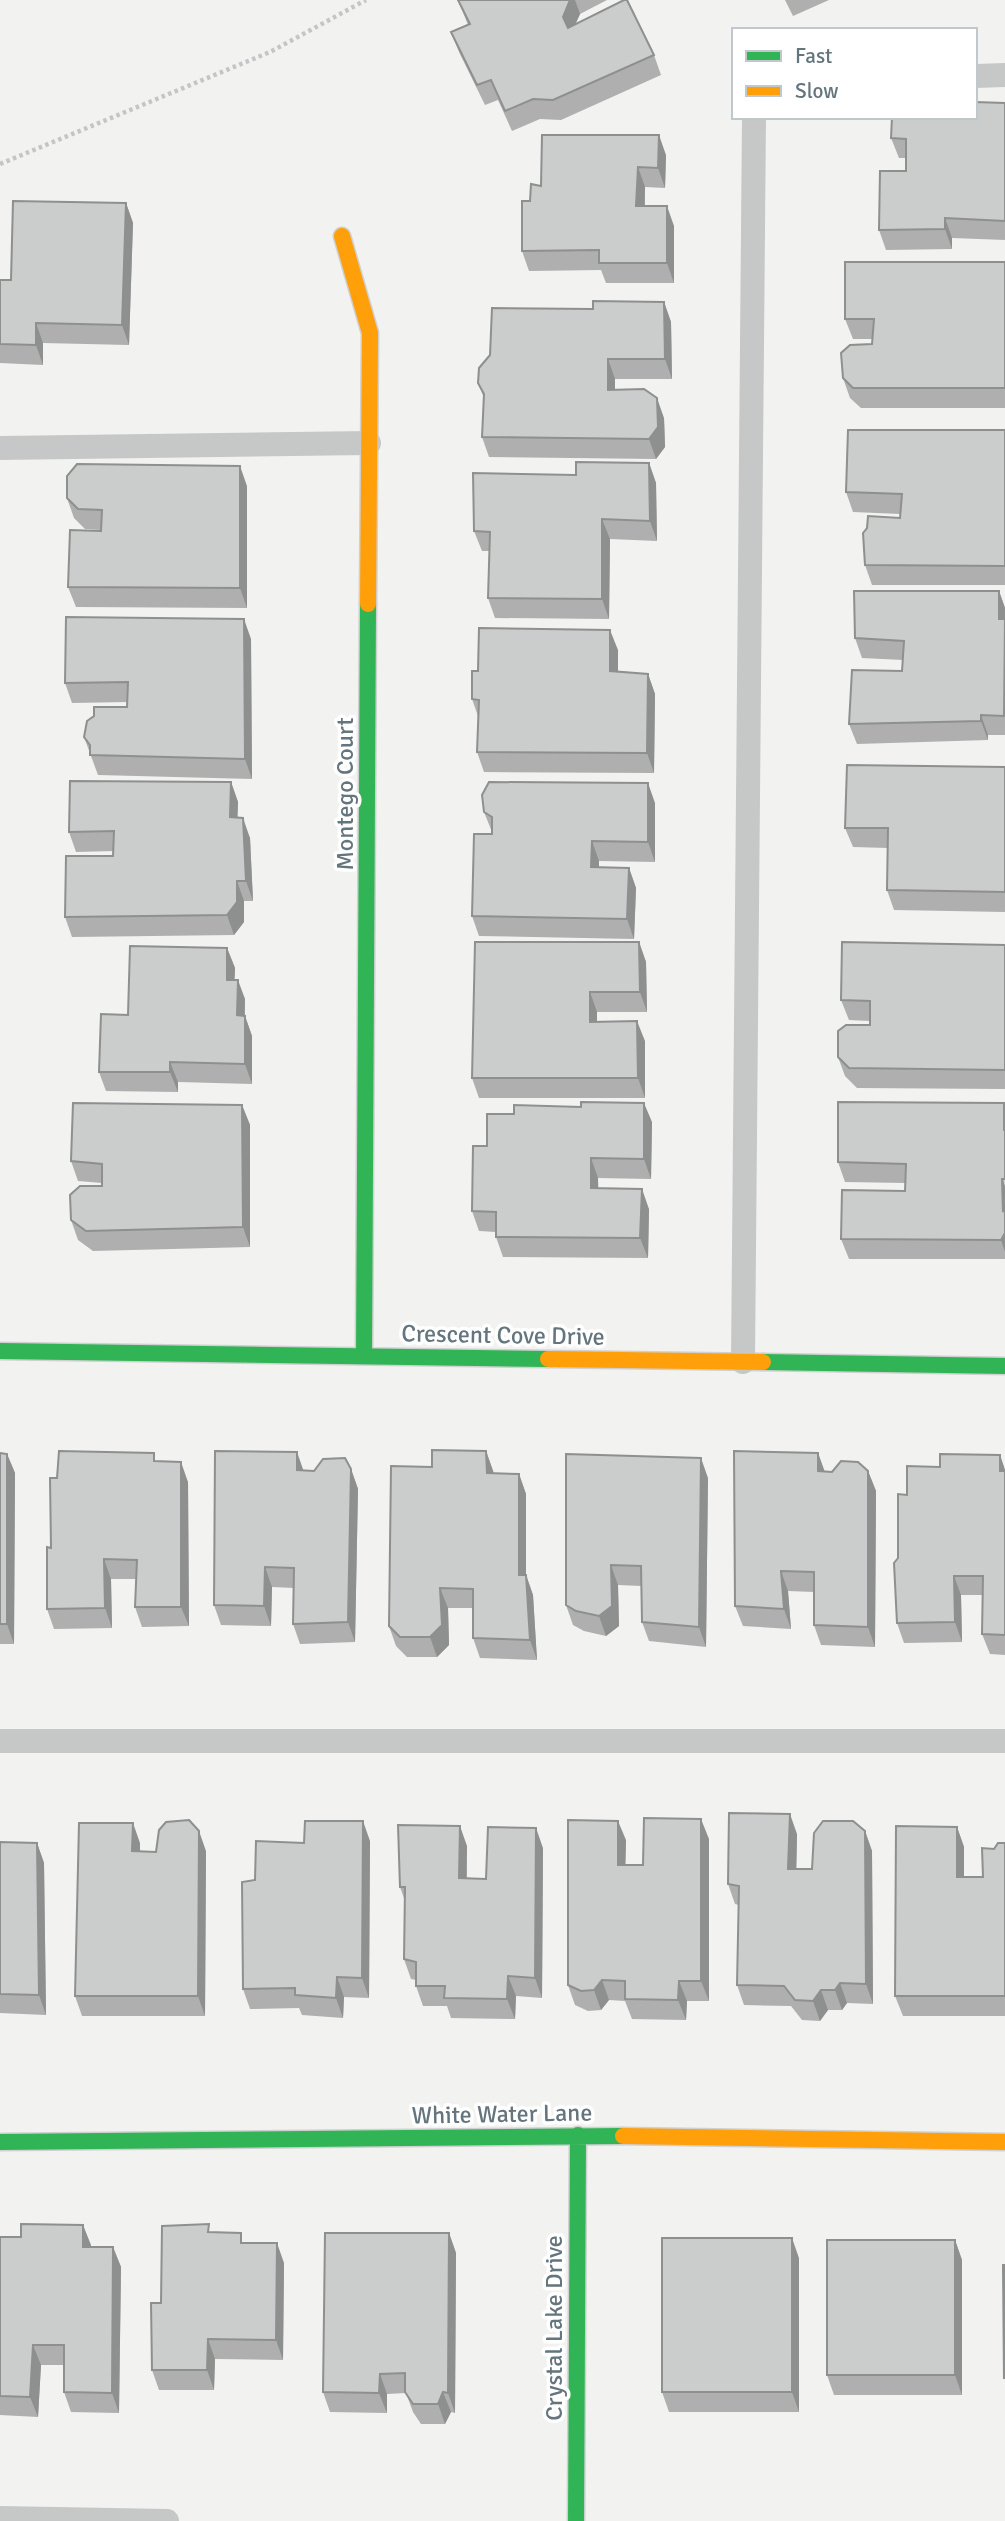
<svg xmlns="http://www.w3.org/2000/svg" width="1005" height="2521" font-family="Signika,sans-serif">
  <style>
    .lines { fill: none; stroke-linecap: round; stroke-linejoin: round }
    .fast-casing { stroke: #d0d0d1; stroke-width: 19 }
    .slow-casing { stroke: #d0d0d1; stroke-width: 19 }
    .path { stroke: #c4c5c6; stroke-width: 4.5; stroke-dasharray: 3.5 3.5; stroke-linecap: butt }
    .lane { stroke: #c6c8c8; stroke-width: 24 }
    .fast { stroke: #30b455; stroke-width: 16 }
    .slow { stroke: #ff9f0a; stroke-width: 16 }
    .wall { fill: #afafaf }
    .shaded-wall { fill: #8e8f8f }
    .building { fill: #cbcccc; stroke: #8e8f8f; stroke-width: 2 }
    .labels { text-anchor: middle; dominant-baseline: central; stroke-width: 7; stroke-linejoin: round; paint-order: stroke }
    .street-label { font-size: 24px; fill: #65757e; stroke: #fff }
  </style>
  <rect width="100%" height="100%" fill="#f2f2f1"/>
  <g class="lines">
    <g class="fast-casing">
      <path id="fast" d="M0 1351 548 1359
        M364 1356 368 604
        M763 1362 1005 1366
        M0 2142 623 2136
        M576 2521 578 2135"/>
    </g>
    <g class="slow-casing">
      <path id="slow" d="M342 236 370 333 368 604
        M548 1359 763 1362
        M623 2136 1005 2142"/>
    </g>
    <path class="path" d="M0 164 270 52 366 0"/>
    <path class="lane" d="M975 76 1005 75
      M0 448 369 443
      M743 1362 754 117
      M0 1741H1005
      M0 2518 167 2521"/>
    <use href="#fast" class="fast"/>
    <use href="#slow" class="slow"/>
  </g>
  <path class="wall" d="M458 0H607L580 14 575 24 654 55 661 75 561 120 540 119 512 131 498 100 485 105 459 52 451 32 468 25Z
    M785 0H829L793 16Z
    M1005 103V240L952 238V249L886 250 879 230 906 171V158H899L891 138Z
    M666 155 665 188 645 187V206L674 226V283H606L601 270 529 271 522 251 530 201 541 186Z
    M126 203 133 223 129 345 43 343V365L0 363V280H11Z
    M1005 262V408H861L850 398 843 378 872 344 873 339H853L845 319Z
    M664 302 671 322 672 379H615V390L664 418 665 447 656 459 489 457 482 437 484 398 478 383 593 309Z
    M1005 430V585H872L865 565 900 518V514L853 512 846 492Z
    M649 463 656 483 657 541 610 539 609 619 495 618 488 598 489 551H482L474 531 576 475Z
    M247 486V608L76 607 68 587 101 530 85 529 74 518 67 498Z
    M999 591 1005 608V735H988V740L857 744 849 724 902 671 903 660 862 658 855 638Z
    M251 639 252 779 98 775 84 737 127 707V702L72 703 65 683Z
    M618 650V671L648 674 655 694 654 773 484 772 477 752 478 716 472 699 478 671Z
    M1005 767V912L894 910 887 890 888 848 853 847 845 828Z
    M231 782 238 802 237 818 250 838 253 901H244V922L234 935 72 937 65 917 113 856 114 851 76 852 69 832Z
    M655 803V862L599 861V867L629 868 636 888 634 939 479 936 472 916 492 832 484 812Z
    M639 942 646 962 647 1012H597V1022L645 1041V1098H479L472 1078Z
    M1005 945V1089L857 1088 845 1076 838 1057 870 1025V1021L849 1020 841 1000Z
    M227 948 235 968 234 980 245 999V1016L252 1036V1084L178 1082V1092L106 1091 99 1072 128 1015Z
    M1004 1103 1005 1259H849L841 1239 905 1191V1183L845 1182 838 1162Z
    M242 1105 250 1125V1247L93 1251 78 1240 71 1220 102 1186V1183L78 1181 71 1161Z
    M652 1122 651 1179 598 1178V1188L649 1209 648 1258 503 1257 496 1237V1232L479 1231 472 1211 487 1146Z
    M486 1451 494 1473 519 1474 526 1494V1575L533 1595 537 1660 480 1658 473 1638V1608H448L449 1645 437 1657H407L396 1646 389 1626 432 1467Z
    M0 1453 7 1454 15 1473 14 1644H0Z
    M818 1453 825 1472 868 1471 876 1491 875 1647 821 1645 814 1625V1592L788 1591 791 1629 743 1626 735 1606Z
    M1000 1455 1005 1470V1655L990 1654 982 1634 983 1595H961L962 1642 904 1643 897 1623 898 1558 907 1495 940 1467Z
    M157 1461 188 1482 189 1626 142 1627 135 1607 136 1579H111L112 1628 54 1629 47 1609 57 1478Z
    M351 1469 358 1489 355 1642 300 1644 293 1624 294 1588 272 1587 271 1626 221 1625 214 1605 304 1471Z
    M708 1478 706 1647 649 1641 642 1622V1586L618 1585 619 1626 606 1636 584 1631 573 1625 566 1605Z
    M957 1827 964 1847V1877H983L994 1849 1005 1843V2016H903L895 1996Z
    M865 1831 872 1851 873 2004 847 2003 842 2010H828L820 2021 802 2020 791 2006 744 2005 737 1985 739 1905 735 1904 728 1884 797 1834 796 1869H812Z
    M709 1839V2001H687L686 2020 632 2019 625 2001 609 2000 601 2010 588 2011 575 2005 568 1985 626 1840 625 1865H643Z
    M370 1841 369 1998 344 1997 343 2018 302 2015 299 2008 250 2009 243 1989 255 1880 304 1843Z
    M0 1842 37 1843 44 1863 46 2015 0 2013Z
    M140 1843V1852L206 1851 205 2016H82L75 1996Z
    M467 1846V1878L486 1879 543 1848 542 1998 516 1996 515 2019 451 2018 447 2006H423L416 1986V1980L411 1979 404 1959 405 1901 400 1887Z
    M83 2225 91 2247H113L121 2267 119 2413 71 2412 64 2392V2365H41L38 2417 0 2415V2237H21Z
    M212 2232 245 2243 284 2263 283 2360 215 2359 214 2390H159L152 2370 161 2303Z
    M449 2233 456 2253 455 2413 451 2412 445 2424H421L413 2412 406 2393 387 2394V2413L330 2412 323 2392Z
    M955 2240 962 2260V2395H834L827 2375Z
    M799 2258V2412H669L662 2392Z"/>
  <path class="shaded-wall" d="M570 0H575L580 14 570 37 563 17Z
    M659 135 666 155 665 188 658 168Z
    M638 167 645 187 644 226 636 206Z
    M126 203 133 223 129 345 122 325Z
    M667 206 674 226V283L667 263Z
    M945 218 952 238V249L945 229Z
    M664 302 671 322 672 379 665 359Z
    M36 323 43 343V365L36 345Z
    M608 359 615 379V410L608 390Z
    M657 398 664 418 665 447 656 459 649 439Z
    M649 463 656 483 657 541 650 521Z
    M240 466 247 486V608L240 588Z
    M602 519 610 539 609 619 602 599Z
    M999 591 1005 608V636L999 619Z
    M244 619 251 639 252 779 245 759Z
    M610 630 618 650V691L610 671Z
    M648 674 655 694 654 773 647 753Z
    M981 715 988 735V740L981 721Z
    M231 782 238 802 237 837 230 817Z
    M648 783 655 803V862L648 842Z
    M243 818 250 838 253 901 246 881Z
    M592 841 599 861V887L591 867Z
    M629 868 636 888 634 939 627 919Z
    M237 881 244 901V922L234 935 227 915Z
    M639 942 646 962 647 1012 640 992Z
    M227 948 235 968 234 999 227 980Z
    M238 980 245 999 244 1035 237 1015Z
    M590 992 597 1012V1042L590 1022Z
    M245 1016 252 1036V1084L245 1064Z
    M637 1021 645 1041V1098L638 1078Z
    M170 1062 178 1082V1092L170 1072Z
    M644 1103 652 1122 651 1179 644 1159Z
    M242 1105 250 1125V1247L243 1227Z
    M591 1158 598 1178 599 1208 591 1188Z
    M1002 1179 1005 1186V1217L1003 1211Z
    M642 1189 649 1209 648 1258 640 1238Z
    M1005 1233V1252L1001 1240Z
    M486 1451 493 1471 494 1493 487 1473Z
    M297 1452 304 1472 297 1470Z
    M818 1453 825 1473 818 1471Z
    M7 1454 15 1473 14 1644 7 1624Z
    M1000 1455 1005 1470V1486L1000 1471Z
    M701 1458 708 1478 706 1647 699 1627Z
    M181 1462 188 1482 189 1626 181 1607Z
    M351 1469 358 1489 355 1642 348 1622Z
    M868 1471 876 1491 875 1647 868 1627Z
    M519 1474 526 1494V1575L533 1595 537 1660 530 1640 519 1575Z
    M104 1559 111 1579 112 1628 105 1608Z
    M611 1565 618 1585 619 1626 606 1636 599 1616Z
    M265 1567 272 1587 271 1626 264 1606Z
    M781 1571 788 1591 791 1629 784 1609Z
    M954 1576 961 1595 962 1642 955 1622Z
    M440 1588 448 1608 449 1645 437 1657 430 1637Z
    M790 1814 797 1834 796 1889 788 1869Z
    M701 1819 709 1839V2001L701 1981Z
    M363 1821 370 1841 369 1998 362 1978Z
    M618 1821 626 1840 625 1885 618 1865Z
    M133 1823 140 1843V1871L132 1851Z
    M460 1826 467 1846 466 1898 459 1878Z
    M957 1827 964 1847V1897L957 1877Z
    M536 1828 543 1848 542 1998 535 1978Z
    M199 1831 206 1851 205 2016 198 1996Z
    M865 1831 872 1851 873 2004 866 1984Z
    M37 1843 44 1863 46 2015 39 1995Z
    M508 1976 516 1996 515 2019 507 1999Z
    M337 1977 344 1997 343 2018 336 1998Z
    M602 1980 609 2000 601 2010 594 1990Z
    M679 1981 687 2001 686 2020 678 2000Z
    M840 1983 847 2003 842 2010 835 1990Z
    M821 1990 828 2010 820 2021 813 2001Z
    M83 2225 91 2245 90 2267 83 2247Z
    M449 2233 456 2253 455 2413 448 2393Z
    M792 2238 799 2258V2412L792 2392Z
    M955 2240 962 2260V2395L955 2375Z
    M277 2243 284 2263 283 2360 276 2340Z
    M113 2247 121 2267 119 2413 112 2393Z
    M208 2339 215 2359 214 2390 207 2370Z
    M33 2345 41 2365 38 2417 30 2397Z
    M380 2374 387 2394V2413L379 2393Z
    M443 2392 451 2412 445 2424 438 2404Z"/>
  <path class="building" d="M458 0H570L563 17 568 28 624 0H627L654 55 553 100 533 99 505 111 491 80 477 85 451 32 470 24Z
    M975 102 1005 103V221L945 218V229L879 230 880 171H906V139L891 138 892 117H975Z
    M542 135H659L658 168 638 167 636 206H667V263H599V250L522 251V201H530L531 184 541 186Z
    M13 201 126 203 122 325 36 323V345L0 344V280H11Z
    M845 262H1005V388H853L843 378 841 353 850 345 872 344 874 319H845Z
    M593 301 664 302 665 359H608V390L644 389 657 398 658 427 649 439 482 437 484 394 478 383 479 368 490 355 492 308 593 309Z
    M848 430H1005V566L865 565 863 533 867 528 868 516 900 518 902 494 846 492Z
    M576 462 649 463 650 521 602 519V599L488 598 490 532 474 531 473 473 576 475Z
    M77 464 240 466V588L68 587 70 530 101 531 102 510 78 509 67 498V476Z
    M854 591H999V619H1005L1004 716 981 715V721L849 724 852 670 902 671 904 641 855 638Z
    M66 617 244 619 245 759 90 755V745L84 737 87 721 94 716V707H127L128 682 65 683Z
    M479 628 610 630V671L648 674 647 753 477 752 479 700 472 699V671H478Z
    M847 765 1005 767V892L887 890 888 828H845Z
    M70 781 231 782 230 817 243 818 246 881H237V902L227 915 65 917 66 856H113L114 831 69 832Z
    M489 782 648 783V842L592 841 591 867 629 868 627 919 472 916 474 834H492V817L484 812 482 795Z
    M475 942H639L640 992H590V1022L637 1021 638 1078H472Z
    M842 942 1005 945V1070L849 1068 838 1057V1031L846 1025H870V1001L841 1000Z
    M130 946 227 948V980H238L237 1015 245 1016V1064L170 1062V1072H99L101 1014 128 1015Z
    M581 1102 644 1103V1159L591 1158V1188L642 1189 640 1238 496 1237V1212L472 1211 473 1146H487V1114H514V1105L581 1107Z
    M838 1102 1004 1103V1130H1005V1179H1002L1003 1211 1005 1212V1233L1001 1240 841 1239 842 1190 905 1191 906 1164 838 1162Z
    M73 1103 242 1105 243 1227 86 1231 71 1220 70 1195 80 1186H102V1164L71 1161Z
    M432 1450 486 1451 487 1473 519 1474V1575H526L530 1640 473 1638V1589L440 1588 442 1625 430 1637H400L389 1626 391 1466 432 1467Z
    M59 1451 154 1453V1461L181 1462V1607H135L137 1560 104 1559 105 1608 47 1609V1547L51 1548 50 1478H57Z
    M215 1451 297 1452V1470L314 1471 323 1459 345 1458 351 1469 348 1622 293 1624 294 1568 265 1567 264 1606 214 1605Z
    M734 1451 818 1453V1471L832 1472 841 1461 858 1462 868 1471V1627L814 1625V1572L781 1571 784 1609 735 1606Z
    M0 1453 7 1454V1624H0Z
    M566 1454 701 1458 699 1627 642 1622 641 1566 611 1565 612 1606 599 1616 576 1611 566 1605Z
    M940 1454 1000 1455V1471H1005V1635L982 1634 983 1576H954L955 1622 897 1623 894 1563 898 1558V1494L907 1495V1466L940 1467Z
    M729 1813 790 1814 788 1869H812L814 1833 823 1821H853L865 1831 866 1984 840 1983 835 1990H821L813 2001 795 2000 784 1986 737 1985 739 1886 728 1884Z
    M644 1818 701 1819V1981H679L678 2000 625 1999V1981L602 1980 594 1990 581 1991 568 1985V1820L618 1821V1865H643Z
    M189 1820 199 1831 198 1996H75L79 1823H133L132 1851 156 1852 159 1830 166 1822Z
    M305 1821H363L362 1978 337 1977 336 1998 295 1995V1988L243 1989 242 1882 255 1880 256 1841 304 1843Z
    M398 1825 460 1826 459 1878 486 1879 488 1827 536 1828 535 1978 508 1976 507 1999 444 1998 445 1986H416V1962L404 1959 405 1887H400Z
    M896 1826 957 1827V1877H983L982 1848 994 1849 998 1843H1005V1996H895Z
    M0 1842 37 1843 39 1995 0 1994Z
    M21 2224 83 2225V2247H113L112 2393 64 2392V2345H33L30 2397 0 2396V2237H21Z
    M209 2224 208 2232 241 2233V2243H277L276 2340 208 2339 207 2370H152L151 2303H161L162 2226Z
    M325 2233H449L448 2393 443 2392 438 2404H413L405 2392V2373L380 2374 379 2393 323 2392Z
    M662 2238H792V2392H662Z
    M827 2240H955V2375H827Z
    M1003 2265H1005V2378H1004Z"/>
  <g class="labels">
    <g class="street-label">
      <text transform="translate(345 794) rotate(-90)">Montego Court</text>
      <text transform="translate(503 1335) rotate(1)">Crescent Cove Drive</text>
      <text transform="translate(502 2114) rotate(-1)">White Water Lane</text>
      <text transform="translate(554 2328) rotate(-90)">Crystal Lake Drive</text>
    </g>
  </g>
  <rect x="732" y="28" width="245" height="91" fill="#ffffff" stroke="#c1c8cb" stroke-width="2"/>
  <rect x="746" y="51" width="35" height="10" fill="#30b455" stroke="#c1c8cb" stroke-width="2"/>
  <text x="795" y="63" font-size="21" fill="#65757e">Fast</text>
  <rect x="746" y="86" width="35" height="10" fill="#ff9f0a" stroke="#c1c8cb" stroke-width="2"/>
  <text x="795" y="98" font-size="21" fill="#65757e">Slow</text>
</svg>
